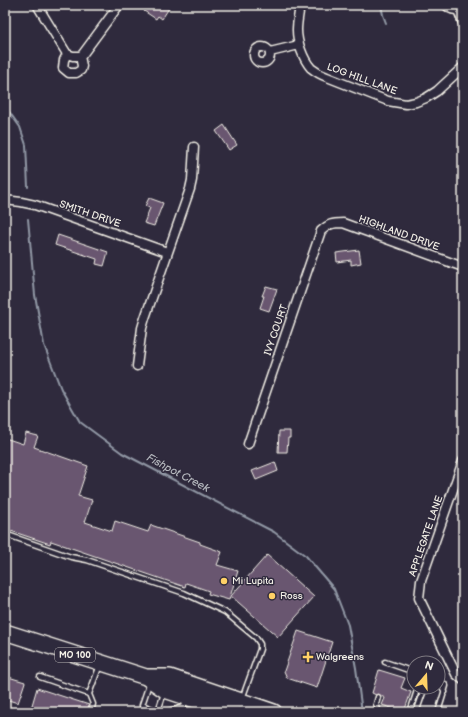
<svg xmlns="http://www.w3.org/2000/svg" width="468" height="717" font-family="'Balsamiq Sans',sans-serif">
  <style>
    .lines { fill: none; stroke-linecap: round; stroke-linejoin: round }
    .stream { stroke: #9299a6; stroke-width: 2 }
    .building { fill: #69566f; stroke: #f4f1e8 }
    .lane-casing { stroke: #f4f1e8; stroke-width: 7 }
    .street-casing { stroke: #f4f1e8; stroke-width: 11 }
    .highway-casing { stroke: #f4f1e8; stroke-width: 18 }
    .lane { stroke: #2f2a3d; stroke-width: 4 }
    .street { stroke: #2f2a3d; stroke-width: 8 }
    .highway { stroke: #2f2a3d; stroke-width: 15 }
    .poi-dot { fill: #ffd166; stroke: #2f2a3d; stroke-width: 1.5 }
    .labels { text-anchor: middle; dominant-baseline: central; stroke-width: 3; stroke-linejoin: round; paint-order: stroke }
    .shield { fill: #2f2a3d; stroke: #b9b5b5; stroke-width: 1 }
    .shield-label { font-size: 9px; font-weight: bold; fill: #f4f1e8 }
    .street-label { font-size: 10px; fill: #f4f1e8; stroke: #2f2a3d }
    .poi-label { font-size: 10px; fill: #f4f1e8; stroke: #2f2a3d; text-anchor: start }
    .water-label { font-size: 11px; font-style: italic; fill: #b3b6bc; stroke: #2f2a3d }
  </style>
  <rect width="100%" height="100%" fill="#2f2a3d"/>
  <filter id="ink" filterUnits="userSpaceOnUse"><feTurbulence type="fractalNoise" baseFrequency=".025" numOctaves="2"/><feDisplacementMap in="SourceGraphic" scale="8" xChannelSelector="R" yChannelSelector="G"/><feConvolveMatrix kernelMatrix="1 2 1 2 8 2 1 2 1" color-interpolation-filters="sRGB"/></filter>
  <g filter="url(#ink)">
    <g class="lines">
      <path class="stream" d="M381 5 383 15 386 23
        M5 106 20 127 26 145 28 187
        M28 219 35 295 44 345 61 389 80 422 122 453 274 532 306 556 334 589 348 625 356 668 362 712"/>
    </g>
    <path class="building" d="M148 5H171L162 19 158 16 156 19 144 11Z
      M224 125 237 145 229 150 216 131Z
      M149 198 163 203 154 226 144 223 150 208 145 206Z
      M58 235 108 252 104 266 96 264 97 259 55 245Z
      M359 250 361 263 351 265V260L337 262 336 253Z
      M266 286 277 289 269 311 260 308 264 296H262Z
      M279 431H290V438H288L287 452H278Z
      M26 433 38 436 34 447 88 466 78 496 92 500 85 522 112 531 115 521 148 532 151 525 200 542V544L222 552 217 565 238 571 229 600 208 594 209 591 186 583 185 587 51 541 50 544 5 529V438L23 444Z
      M275 462 278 471 256 480 252 471Z
      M267 555 314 597 278 637 231 596Z
      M298 631 332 642 317 688 287 678 284 671Z
      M379 670 405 678 401 688 411 692 404 712 382 705 385 698 381 696 379 694 376 695 372 693Z
      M5 676 25 682 18 703 5 699Z
      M37 688 89 705 87 712H30Z"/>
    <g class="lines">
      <g class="lane-casing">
        <path id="lane" d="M5 534 71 557 87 560 184 593 225 612 256 638 260 644V649L242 699
          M385 662 414 672
          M40 677 89 694 100 665
          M438 680H441L446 686 438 712
          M149 684 142 705 158 711 164 693
          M438 684 442 687 445 692
          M89 694 93 704 91 712
          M378 697 376 704 379 712
          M417 710 425 687
          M169 712V711L184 707 186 700
          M410 712 418 687"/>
      </g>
      <g class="street-casing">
        <path id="street" d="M37 5 67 54 73 56H80
          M300 5C299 13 297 22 297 30 297 42 303 59 311 68 316 72 321 75 327 77L388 101 406 104 416 102 426 98 437 91 463 67
          M446 5C451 11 458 12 463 5
          M458 10 463 23
          M254 55a8 8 0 1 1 16 0a8 8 0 1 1-16 0Z
          M270 52 299 45
          M67 54 64 60 63 68 69 73H76L81 70 82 66 80 56
          M80 56 82 55 119 5
          M5 200 21 202 35 205 167 252
          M137 366 142 328 145 318 190 189 192 180 194 147
          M248 444 321 231C329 224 332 223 343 223L463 267
          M463 461 421 581 419 598 456 674 463 680"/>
      </g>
      <g class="highway-casing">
        <path id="highway" d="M5 632 146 677H170L274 712
          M146 677 165 690 232 712"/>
      </g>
      <use href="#lane" class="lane"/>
      <use href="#street" class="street"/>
      <use href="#highway" class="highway"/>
    </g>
  </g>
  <g class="poi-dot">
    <circle cx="224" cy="581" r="4"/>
    <circle cx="272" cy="596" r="4"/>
    <path d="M306 651h4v4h4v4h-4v4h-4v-4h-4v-4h4z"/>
  </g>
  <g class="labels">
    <rect class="shield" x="55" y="648" width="40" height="14" rx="3"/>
    <g class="shield-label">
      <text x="75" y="655">MO 100</text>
    </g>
    <g class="street-label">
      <text transform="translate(362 79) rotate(20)">LOG HILL LANE</text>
      <text transform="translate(90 214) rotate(19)">SMITH DRIVE</text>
      <text transform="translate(399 233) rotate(20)">HIGHLAND DRIVE</text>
      <text transform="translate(276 330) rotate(-71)">IVY COURT</text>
      <text transform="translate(426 536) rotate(-71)">APPLEGATE LANE</text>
    </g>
    <g class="poi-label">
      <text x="232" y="581">Mi Lupita</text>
      <text x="280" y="596">Ross</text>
      <text x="316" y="657">Walgreens</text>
    </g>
    <g class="water-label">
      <text transform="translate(178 473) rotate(28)">Fishpot Creek</text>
    </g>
  </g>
  <rect width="468" height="717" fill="none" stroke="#2f2a3d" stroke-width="20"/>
  <rect x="10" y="10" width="448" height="697" fill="none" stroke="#f4f1e8" stroke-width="1.5" filter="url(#ink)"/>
  <g transform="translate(426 675) rotate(19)"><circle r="19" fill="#2f2a3d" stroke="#7e7a81"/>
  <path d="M0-3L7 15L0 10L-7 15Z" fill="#ffd166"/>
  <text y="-6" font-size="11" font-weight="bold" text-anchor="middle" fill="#f4f1e8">N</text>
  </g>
</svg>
